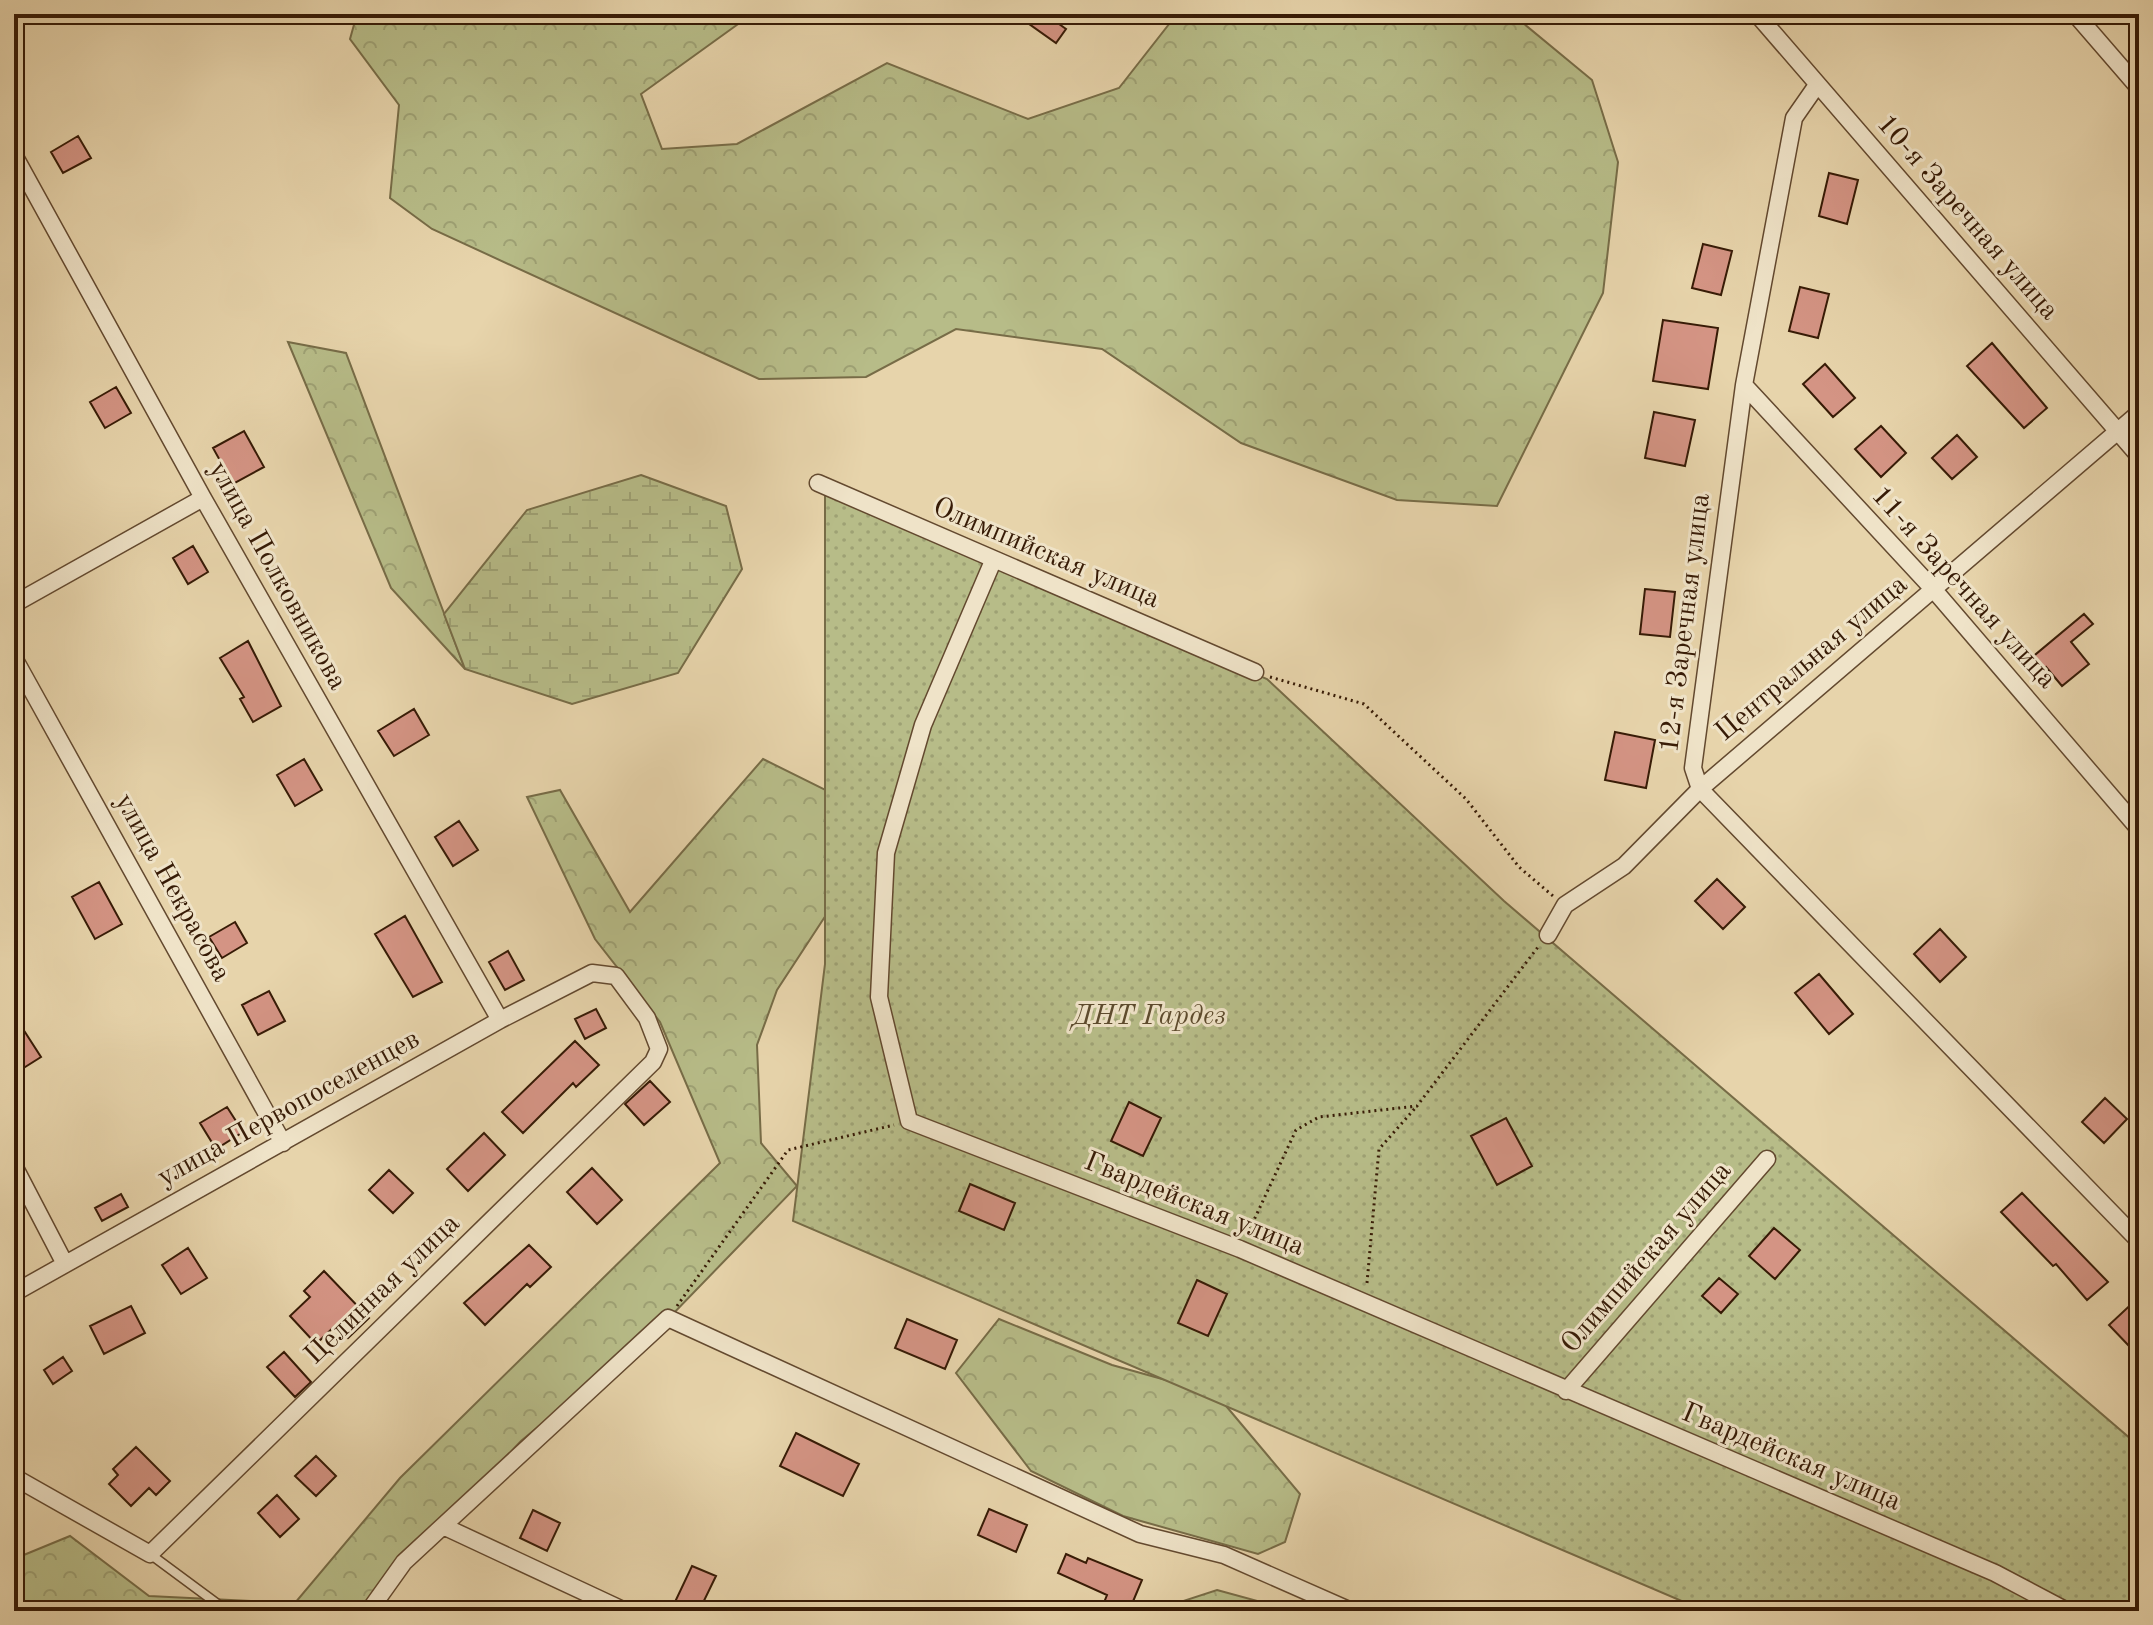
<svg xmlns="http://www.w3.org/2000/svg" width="2153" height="1625" font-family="'Old Standard TT',serif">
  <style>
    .forest { fill: url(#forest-crowns); stroke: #776c47; stroke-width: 2 }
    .wetland { fill: url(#wetland-marsh); stroke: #776c47; stroke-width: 2 }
    .garden { fill: url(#garden-dots); stroke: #776c47; stroke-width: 2 }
    .building { fill: #d49484; stroke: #371b06; stroke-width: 2 }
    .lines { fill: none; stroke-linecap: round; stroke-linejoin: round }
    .lane-casing { stroke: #63492f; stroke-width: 11 }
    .street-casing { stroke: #63492f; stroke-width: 19 }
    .path { stroke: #371b06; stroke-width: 3; stroke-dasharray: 2 4; stroke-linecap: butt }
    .lane { stroke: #efe3c8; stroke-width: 8 }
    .street { stroke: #efe3c8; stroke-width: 16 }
    .labels { text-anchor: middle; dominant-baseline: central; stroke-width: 6; stroke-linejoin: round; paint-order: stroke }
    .street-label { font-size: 28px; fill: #371b06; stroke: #efe3c8 }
    .park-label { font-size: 28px; font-style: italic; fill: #5d4b2d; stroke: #efe3c8 }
  </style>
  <defs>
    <pattern id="forest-crowns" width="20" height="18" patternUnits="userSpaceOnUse" patternTransform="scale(2)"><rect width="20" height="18" fill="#b7bc88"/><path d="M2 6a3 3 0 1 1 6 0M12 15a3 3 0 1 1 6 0" fill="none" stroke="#9ea174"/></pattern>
    <pattern id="wetland-marsh" width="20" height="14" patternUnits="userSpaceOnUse" patternTransform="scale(2)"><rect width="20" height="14" fill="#b7bc88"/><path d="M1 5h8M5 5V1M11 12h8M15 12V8" fill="none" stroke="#9ea174"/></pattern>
    <pattern id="garden-dots" width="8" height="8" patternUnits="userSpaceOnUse" patternTransform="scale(2)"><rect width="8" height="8" fill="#b7bc88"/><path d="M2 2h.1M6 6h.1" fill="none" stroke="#9ea174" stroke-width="1.8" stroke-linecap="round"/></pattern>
  </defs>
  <rect width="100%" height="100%" fill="#e7d4ab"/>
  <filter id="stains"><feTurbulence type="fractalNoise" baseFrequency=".0025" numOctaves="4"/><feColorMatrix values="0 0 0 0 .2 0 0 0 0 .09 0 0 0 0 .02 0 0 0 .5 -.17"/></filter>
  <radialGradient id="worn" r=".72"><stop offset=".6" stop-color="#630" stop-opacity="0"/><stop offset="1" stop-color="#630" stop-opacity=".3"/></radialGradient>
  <path class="forest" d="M357 14H752L641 94 662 149 737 144 887 63 1028 119 1119 88 1177 14H1512L1592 80 1618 162 1603 293 1497 506 1397 500 1241 443 1102 349 956 329 866 377 759 379 432 229 390 198 399 105 350 39Z
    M288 342 346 353 465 669 391 588Z
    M763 759 862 808V860L777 990 757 1045 761 1143 797 1186 668 1319 521 1441 361 1611H14V1559L70 1536 149 1596 295 1603 400 1478 720 1163 660 1022 595 939 527 797 560 790 630 912Z
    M999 1319 1112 1365 1216 1394 1300 1494 1285 1542 1258 1554 1123 1516 1031 1471 956 1373Z
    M1217 1590 1294 1611H1170L1174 1604Z"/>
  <path class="wetland" d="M641 475 726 506 742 569 678 673 572 704 465 669 444 614 527 510Z"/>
  <path class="garden" d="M825 489 1267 679 1504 901 2139 1446V1611H1705L793 1221 825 964Z"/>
  <path class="building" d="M1015 14H1045L1066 29 1056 43Z
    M78 136 91 158 63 173 51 152Z
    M1829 173 1858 180 1847 224 1819 216Z
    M1703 244 1732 251 1721 295 1692 288Z
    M1800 287 1829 294 1818 338 1789 331Z
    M1663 320 1718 328 1708 389 1653 381Z
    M1992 343 2047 408 2024 428 1967 366Z
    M1825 364 1855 398 1833 417 1803 384Z
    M116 387 131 413 105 428 90 402Z
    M1654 412 1695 420 1685 466 1645 458Z
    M1881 426 1906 453 1881 477 1855 449Z
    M244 431 264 467 233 484 213 448Z
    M1957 435 1977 457 1952 479 1932 458Z
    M193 546 208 572 188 584 173 558Z
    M1645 589 1675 592 1670 637 1640 634Z
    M2084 614 2093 624 2071 642 2089 664 2062 686 2046 667 2035 676 2024 664Z
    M248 641 281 706 253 722 240 699 244 697 220 658Z
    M414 709 429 735 394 756 378 731Z
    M1615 732 1655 740 1646 788 1605 780Z
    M304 759 322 790 295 806 277 775Z
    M459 821 478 850 453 866 435 837Z
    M1717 879 1745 907 1723 929 1695 901Z
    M99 882 122 924 95 939 72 897Z
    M405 916 442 982 413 997 375 934Z
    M235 922 247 943 222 958 209 937Z
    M1940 929 1966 957 1940 982 1914 954Z
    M508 951 524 980 505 990 489 962Z
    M1819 974 1853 1014 1829 1034 1795 993Z
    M269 991 285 1021 258 1035 242 1005Z
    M596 1009 606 1028 585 1039 575 1019Z
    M23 1029 41 1057 14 1074V1034Z
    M575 1041 599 1065 576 1087 573 1083 523 1133 502 1112Z
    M650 1081 670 1102 644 1125 625 1104Z
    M2105 1098 2127 1119 2104 1143 2082 1122Z
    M1129 1102 1161 1118 1143 1156 1111 1141Z
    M227 1107 243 1132 216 1149 200 1123Z
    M1506 1118 1532 1166 1497 1185 1471 1136Z
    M484 1133 505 1155 468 1191 447 1169Z
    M592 1168 622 1200 597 1224 567 1192Z
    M389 1170 413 1193 393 1213 369 1190Z
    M970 1184 1015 1203 1004 1230 959 1211Z
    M2022 1193 2108 1282 2087 1300 2056 1264 2053 1266 2001 1212Z
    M121 1194 128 1207 102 1221 95 1208Z
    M1774 1228 1800 1250 1775 1279 1749 1256Z
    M529 1245 551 1267 530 1287 527 1284 485 1325 464 1303Z
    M188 1248 207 1278 181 1294 162 1265Z
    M324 1271 369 1318 348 1338 336 1325 316 1344 290 1316 310 1297 304 1291Z
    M1719 1278 1738 1294 1721 1313 1702 1296Z
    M1197 1280 1227 1294 1208 1336 1178 1323Z
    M2139 1297V1338L2130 1347 2109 1325Z
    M131 1306 145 1333 104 1354 90 1326Z
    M907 1319 957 1340 945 1369 895 1348Z
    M284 1352 311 1382 295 1397 267 1367Z
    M63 1357 72 1371 53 1384 44 1370Z
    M796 1433 859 1464 843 1496 780 1466Z
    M136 1447 170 1481 156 1495 149 1488 131 1506 109 1484 118 1475 113 1469Z
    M316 1456 336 1476 316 1496 295 1476Z
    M277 1495 299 1519 280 1537 258 1513Z
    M989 1509 1027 1525 1016 1552 978 1535Z
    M533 1510 560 1523 547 1551 520 1538Z
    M1066 1554 1086 1563 1088 1558 1142 1580 1129 1611 1103 1605 1107 1595 1058 1573Z
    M692 1566 716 1576 699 1611H689L674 1604Z"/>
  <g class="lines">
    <g class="lane-casing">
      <path id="lane" d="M150 1554 227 1611"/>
    </g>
    <g class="street-casing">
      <path id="street" d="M1757 14 2139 456
        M2075 14 2139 88
        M1817 85 1794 118 1744 385 1693 768 1700 789 2139 1241
        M14 155 203 498 500 1020
        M1744 385 1934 590 2139 829
        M818 483 1255 672
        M993 561 923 725 886 853 879 997 909 1121 1240 1249 1995 1573 2067 1611
        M14 604 203 498
        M14 658 283 1143
        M1548 935 1565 905 1624 866 1700 789 2139 413
        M14 1166 65 1264
        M14 1293 500 1020 592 973 616 976 647 1018 659 1049 653 1062 150 1554 14 1477
        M1566 1391 1767 1159
        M445 1527 625 1611
        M369 1611 404 1562 668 1318 1140 1534 1224 1555 1351 1611"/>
    </g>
    <path class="path" d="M1270 677 1364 704 1466 799 1519 867 1553 896
      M1247 1235 1296 1130 1319 1117 1417 1106 1538 947
      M1367 1283 1379 1149 1417 1106
      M677 1306 788 1150 894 1125"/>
    <use href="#lane" class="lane"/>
    <use href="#street" class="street"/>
  </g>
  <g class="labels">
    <g class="street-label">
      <text transform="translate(1967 218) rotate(49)">10-я Заречная улица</text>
      <text transform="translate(1046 554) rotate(23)">Олимпийская улица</text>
      <text transform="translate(277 576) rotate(61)">улица Полковникова</text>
      <text transform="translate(1963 588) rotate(48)">11-я Заречная улица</text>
      <text transform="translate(1686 623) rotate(-83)">12-я Заречная улица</text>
      <text transform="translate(1812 659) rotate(-40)">Центральная улица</text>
      <text transform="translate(172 888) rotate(61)">улица Некрасова</text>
      <text transform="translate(289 1109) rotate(-29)">улица Первопоселенцев</text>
      <text transform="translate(1194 1205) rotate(22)">Гвардейская улица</text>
      <text transform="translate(1647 1258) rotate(-49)">Олимпийская улица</text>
      <text transform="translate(383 1290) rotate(-44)">Целинная улица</text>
      <text transform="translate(1791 1458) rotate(23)">Гвардейская улица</text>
    </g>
    <g class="park-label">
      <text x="1149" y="1017">ДНТ Гардез</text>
    </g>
  </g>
  <rect width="2153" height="1625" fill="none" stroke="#e7d4ab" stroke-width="48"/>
  <rect x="16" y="16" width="2121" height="1593" fill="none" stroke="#371b06" stroke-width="4"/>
  <rect x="24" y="24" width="2105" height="1577" fill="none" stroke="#371b06" stroke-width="2"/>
  <rect width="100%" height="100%" filter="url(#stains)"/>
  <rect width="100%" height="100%" fill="url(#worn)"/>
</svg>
